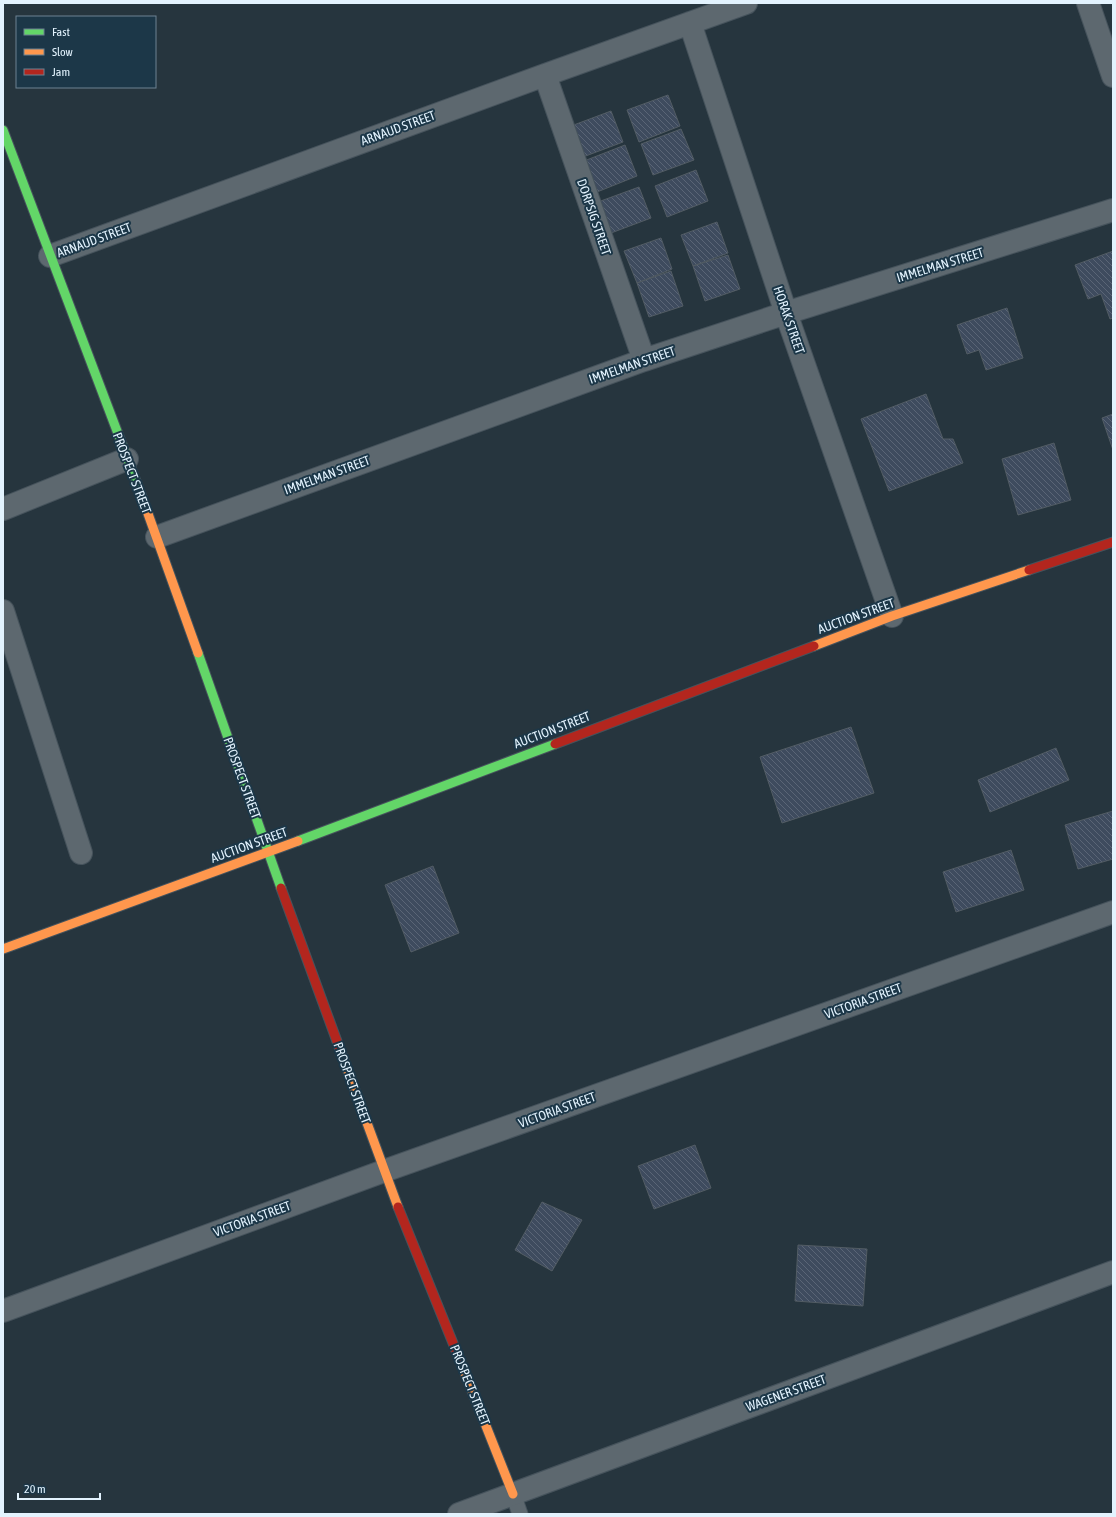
<svg xmlns="http://www.w3.org/2000/svg" width="1116" height="1517" font-family="'Asap Condensed',sans-serif">
  <style>
    .building { fill: url(#building-back-hatch); stroke: #525c64 }
    .lines { fill: none; stroke-linecap: round; stroke-linejoin: round }
    .lane-casing { stroke: #46535c; stroke-width: 17 }
    .street-casing { stroke: #46535c; stroke-width: 24 }
    .fast-casing { stroke: #46535c; stroke-width: 11 }
    .slow-casing { stroke: #46535c; stroke-width: 11 }
    .jam-casing { stroke: #46535c; stroke-width: 11 }
    .lane { stroke: #5d686f; stroke-width: 15 }
    .street { stroke: #5d686f; stroke-width: 22 }
    .fast { stroke: #63d668; stroke-width: 9 }
    .slow { stroke: #ff974d; stroke-width: 9 }
    .jam { stroke: #b3261e; stroke-width: 9 }
    .labels { text-anchor: middle; dominant-baseline: central; stroke-width: 4; stroke-linejoin: round; paint-order: stroke }
    .street-label { font-size: 13px; fill: #e3f3fe; stroke: #1c3748 }
  </style>
  <defs>
    <pattern id="building-back-hatch" width="6" height="6" patternUnits="userSpaceOnUse"><rect width="6" height="6" fill="#3e4b5e"/><path d="M-1 5l2 2M0 0l6 6M5-1l2 2" fill="none" stroke="#5a6576"/></pattern>
  </defs>
  <rect width="100%" height="100%" fill="#26353e"/>
  <path class="building" d="M668 95 680 126 639 142 627 110Z
    M611 111 623 142 583 157 571 126Z
    M681 129 694 160 653 175 641 144Z
    M625 145 637 176 597 192 584 161Z
    M696 170 708 201 667 217 655 186Z
    M639 187 651 218 611 233 598 202Z
    M717 222 728 253 693 266 681 235Z
    M661 238 672 269 637 283 624 251Z
    M1113 251V318L1110 319 1101 294 1088 299 1075 265Z
    M728 255 740 289 705 301 693 266Z
    M671 271 683 306 649 317 637 283Z
    M1007 308 1023 358 986 370 979 350 967 354 957 325Z
    M926 394 943 439H953L963 463 889 491 861 419Z
    M1113 414V450L1102 418Z
    M1054 443 1071 500 1018 515 1002 459Z
    M851 727 874 793 782 823 760 757Z
    M1056 748 1069 780 990 812 978 780Z
    M1113 811V859L1078 869 1065 825Z
    M1011 850 1024 890 956 912 943 872Z
    M433 866 459 933 411 952 385 885Z
    M695 1145 711 1188 654 1209 638 1166Z
    M542 1202 582 1220 552 1271 515 1250Z
    M798 1245 867 1249 863 1306 795 1301Z"/>
  <g class="lines">
    <g class="lane-casing">
      <path id="lane" d="M513 1494 520 1514"/>
    </g>
    <g class="street-casing">
      <path id="street" d="M1088 3 1113 76
        M690 23 786 313 892 616
        M545 75 644 360
        M50 256 545 75 746 3
        M3 509 127 459
        M157 537 644 360 786 313 1113 210
        M3 611 81 853
        M3 1311 384 1171 1113 912
        M459 1514 1113 1272"/>
    </g>
    <g class="fast-casing">
      <path id="fast" d="M3 130 142 497
        M198 653 281 888
        M298 841 555 744"/>
    </g>
    <g class="slow-casing">
      <path id="slow" d="M142 497 198 653
        M814 646 892 616 1029 570
        M3 949 298 841
        M346 1066 398 1207
        M459 1358 513 1494"/>
    </g>
    <g class="jam-casing">
      <path id="jam" d="M1029 570 1113 542
        M555 744 814 646
        M281 888 346 1066
        M398 1207 459 1358"/>
    </g>
    <use href="#lane" class="lane"/>
    <use href="#street" class="street"/>
    <use href="#fast" class="fast"/>
    <use href="#slow" class="slow"/>
    <use href="#jam" class="jam"/>
  </g>
  <g class="labels">
    <g class="street-label">
      <text transform="translate(398 128) rotate(-20)">ARNAUD STREET</text>
      <text transform="translate(594 217) rotate(71)">DORPSIG STREET</text>
      <text transform="translate(94 240) rotate(-20)">ARNAUD STREET</text>
      <text transform="translate(940 265) rotate(-17)">IMMELMAN STREET</text>
      <text transform="translate(789 320) rotate(71)">HORAK STREET</text>
      <text transform="translate(632 365) rotate(-19)">IMMELMAN STREET</text>
      <text transform="translate(132 473) rotate(69)">PROSPECT STREET</text>
      <text transform="translate(327 475) rotate(-20)">IMMELMAN STREET</text>
      <text transform="translate(856 616) rotate(-20)">AUCTION STREET</text>
      <text transform="translate(552 730) rotate(-21)">AUCTION STREET</text>
      <text transform="translate(242 778) rotate(70)">PROSPECT STREET</text>
      <text transform="translate(249 845) rotate(-20)">AUCTION STREET</text>
      <text transform="translate(863 1001) rotate(-20)">VICTORIA STREET</text>
      <text transform="translate(352 1083) rotate(70)">PROSPECT STREET</text>
      <text transform="translate(557 1110) rotate(-20)">VICTORIA STREET</text>
      <text transform="translate(252 1219) rotate(-20)">VICTORIA STREET</text>
      <text transform="translate(470 1385) rotate(68)">PROSPECT STREET</text>
      <text transform="translate(786 1393) rotate(-20)">WAGENER STREET</text>
    </g>
  </g>
  <rect width="1116" height="1517" fill="none" stroke="#e3f3fe" stroke-width="8"/>
  <rect x="16" y="16" width="140" height="72" fill="#1c3748" stroke="#6c8291"/>
  <rect x="24" y="29" width="20" height="6" fill="#63d668" stroke="#6c8291"/>
  <text x="52" y="36" font-size="12" fill="#e3f3fe">Fast</text>
  <rect x="24" y="49" width="20" height="6" fill="#ff974d" stroke="#6c8291"/>
  <text x="52" y="56" font-size="12" fill="#e3f3fe">Slow</text>
  <rect x="24" y="69" width="20" height="6" fill="#b3261e" stroke="#6c8291"/>
  <text x="52" y="76" font-size="12" fill="#e3f3fe">Jam</text>
  <path d="M18 1493v6h82v-6" fill="none" stroke="#e3f3fe" stroke-width="2"/>
  <text x="24" y="1493" font-size="12" fill="#e3f3fe" stroke="#1c3748" stroke-width="3" paint-order="stroke">20 m</text>
</svg>
